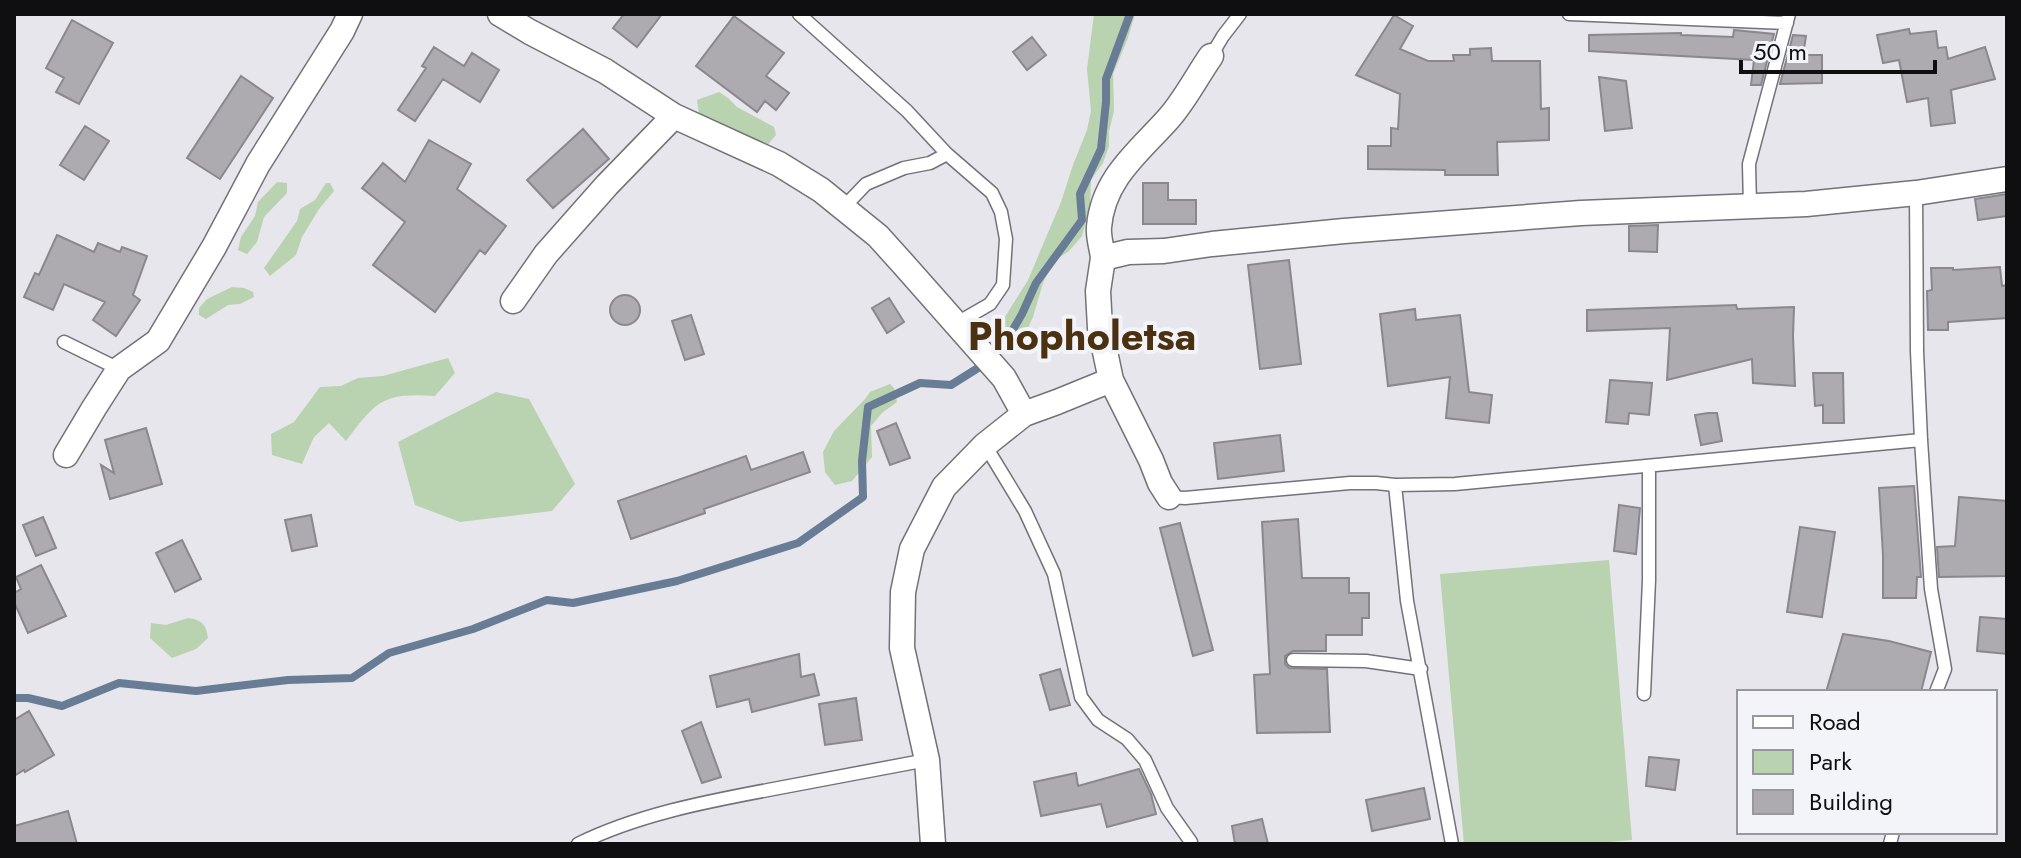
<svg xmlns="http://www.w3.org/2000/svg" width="2021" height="858" font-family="Jost,sans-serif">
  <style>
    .green { fill: #b9d2af }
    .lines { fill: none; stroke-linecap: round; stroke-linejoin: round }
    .stream { stroke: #697c95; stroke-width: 8 }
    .building { fill: #adabaf; stroke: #8b888d; stroke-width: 2 }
    .lane-casing { stroke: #727277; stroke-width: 15 }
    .street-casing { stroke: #727277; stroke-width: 27 }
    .lane { stroke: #fff; stroke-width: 12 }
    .street { stroke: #fff; stroke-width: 24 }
    .labels { text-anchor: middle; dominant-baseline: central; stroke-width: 8; stroke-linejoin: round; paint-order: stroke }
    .district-label { font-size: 40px; font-weight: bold; fill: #4b3110; stroke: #f3f4f9 }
  </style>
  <rect width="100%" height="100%" fill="#e6e6ec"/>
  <path class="green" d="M1094 14H1135L1128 38 1113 74 1114 111 1109 132V146L1103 163 1091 180 1090 206 1082 236 1069 251 1054 261 1043 283 1033 317 1026 332 1016 338 1003 332 1005 317 1028 280 1061 202 1073 165 1087 130 1091 111 1087 69Z
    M719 92 728 98 737 107 774 127 776 135 765 148 699 114 697 100Z
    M277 182 287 183V193L264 217 257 242 247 254 238 250 241 237 255 216 258 202Z
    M326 183H330L334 191 319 209 302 237 296 255 270 276 264 268 297 221 300 209 315 200Z
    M232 287 244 288 253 292 254 297 240 304 228 305 206 319 199 315V308L207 299Z
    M448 358 455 373 435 396C383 392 376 401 346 441L329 423 314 437 302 464 272 455 271 434 294 422 320 387 341 386 358 378 383 376Z
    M890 384 894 388 897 402 882 413 871 426 872 457 852 481 835 485 825 472 823 452 834 431 865 399 870 392Z
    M496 392 529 399 575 484 552 511 460 522 415 505 398 442Z
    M1609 560 1632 840 1587 844H1464L1440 574Z
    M188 618C202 620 206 624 208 638L196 649 172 658 150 638 151 623 166 625Z"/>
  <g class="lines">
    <path class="stream" d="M1004 345 1022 314 1036 283 1082 220 1080 194 1101 149 1106 102V79L1130 14
      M14 698H28L62 706 119 683 196 691 288 680 352 678 389 653 473 629 547 600 573 603 677 581 798 543 863 497 862 461 868 407 920 383 951 385 978 368"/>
  </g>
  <path class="building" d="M624 14H662L637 47 613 28Z
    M1394 15 1413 26 1400 49 1428 61H1454L1453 55H1470V49L1491 48 1492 61H1540L1541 109 1549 108V140L1497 142 1498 175H1445V170L1368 169V146H1391V128L1398 129 1400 94 1356 75Z
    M734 16 784 53 766 76 789 93 776 110 765 101 757 112 696 66Z
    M72 20 113 43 79 104 56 92 64 78 46 68Z
    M1909 29 1910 34 1936 31 1938 48 1946 47 1948 59 1985 47 1995 79 1951 90 1955 123 1931 126 1928 98 1907 102 1899 60 1883 63 1877 35Z
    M1734 30 1774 34 1761 85H1751L1754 60 1589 51V35L1681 33V35L1733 37Z
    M1793 35 1806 36 1803 55H1822V83L1780 84Z
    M1032 37 1046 55 1027 70 1013 52Z
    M434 47 464 66 472 53 499 70 480 102 443 79 415 121 398 110 426 68 422 66Z
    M241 76 273 98 220 179 187 158Z
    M1599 77 1626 81 1632 128 1605 131Z
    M85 126 109 141 84 180 60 165Z
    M583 129 609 159 553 208 527 180Z
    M429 140 471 164 457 189 506 226 485 254 480 250 435 312 373 265 405 222 362 188 383 163 405 182Z
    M1143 183H1168V200H1196V224H1143Z
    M2007 194V216L1978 220 1975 199Z
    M1658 225 1657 252 1629 251V226Z
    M57 235 94 252 98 243 120 252 122 247 147 256 133 295 140 300 116 336 93 320 105 302 64 284 53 310 24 297 35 273 39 275Z
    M1289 260 1301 364 1260 369 1248 265Z
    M2000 267 2002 286 2007 285V318L1948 322V330H1928L1927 291 1932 290 1931 268H1953V270Z
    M610 310a15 15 0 1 1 30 0a15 15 0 1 1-30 0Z
    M889 298 904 322 887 333 872 308Z
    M1736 305 1737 309 1794 307 1793 336 1795 386 1753 383 1752 359 1667 380 1670 328 1587 331V310Z
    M1415 309 1416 320 1460 315 1469 392 1492 395 1489 423 1446 418 1450 377 1388 386 1380 314Z
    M691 315 704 354 685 360 672 321Z
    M1813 373H1843L1844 423H1823V405L1815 406Z
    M1610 380 1652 383 1649 415 1629 413 1628 424 1606 422Z
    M1708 413H1717L1722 441 1701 445 1695 415Z
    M896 423 910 458 890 465 877 431Z
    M146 428 162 484 110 499 101 465 114 473 105 440Z
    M1280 435 1284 471 1218 479 1214 443Z
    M803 452 810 472 704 509 705 513 631 539 618 501 746 456 751 470Z
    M1914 486 1921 577H1917L1916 598H1883V555L1879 488Z
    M1959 497 2007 501V576L1939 577 1937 547 1955 546Z
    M1619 505 1640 508 1636 554 1614 551Z
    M311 515 317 546 292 551 285 520Z
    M43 517 56 548 36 556 23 525Z
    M1298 519 1302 578H1349V593H1369V618H1362V635H1326V651H1293L1285 656V664L1289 668 1327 669 1330 732 1257 733 1254 675 1270 674 1262 522Z
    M1180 523 1213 650 1193 656 1160 528Z
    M1800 527 1835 532 1822 617 1787 612Z
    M182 540 201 579 175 592 156 553Z
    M41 565 66 616 28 633 14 602V593L21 589 16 577Z
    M1980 617 2007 619V654L1977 651Z
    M1843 634 1889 641 1931 652 1921 692H1826Z
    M799 654 801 677 814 674 819 695 752 712 749 699 717 707 710 676Z
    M1060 669 1070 705 1050 710 1040 675Z
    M856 698 862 740 825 745 819 704Z
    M29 711 54 755 25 772 24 770 14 776V720Z
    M701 722 721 777 702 783 682 731Z
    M1649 757 1679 760 1675 790 1646 786Z
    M1139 769 1151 794 1156 814 1107 827 1101 804 1041 816 1034 782 1076 773 1078 786Z
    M1424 788 1430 819 1372 831 1366 800Z
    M68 811 77 844H14V826Z
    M1262 819 1268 844H1235L1232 826Z"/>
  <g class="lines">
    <g class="lane-casing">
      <path id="lane" d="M799 14 907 111 947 154 992 193 1001 212 1006 239 1003 285 990 304 957 323
        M1569 14 1787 23
        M1211 56 1223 36 1240 14
        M1916 193 1917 351 1921 440 1931 589 1945 669 1936 692
        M1750 206 1749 164 1789 14
        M843 208 866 184 904 168 930 163 947 154
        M64 342 119 369
        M985 445 1025 511 1054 574 1081 697 1098 720 1127 739 1145 760 1167 808 1191 842
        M1395 485 1407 601 1452 844
        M1169 497 1185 498 1350 483H1376L1395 485 1455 484 1921 440
        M1293 660 1366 661 1421 669
        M1644 694 1649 580V466
        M578 844C637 815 704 802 768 790 821 780 874 770 927 760
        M1890 844 1893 832"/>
    </g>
    <g class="street-casing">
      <path id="street" d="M500 14 530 32 605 71 674 116 779 164 821 190 878 236 905 266 1004 378 1024 414
        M1103 258C1102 248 1098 237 1099 227 1103 178 1139 152 1169 118 1185 100 1197 76 1211 56
        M513 301 546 254 607 185 674 116
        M66 455 94 408 119 369 158 341 214 247 258 164 342 31 350 14
        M1169 497 1160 483 1151 460 1111 380 1100 328 1098 291 1103 258 1128 252 1164 251 1212 244 1344 231 1581 213 1806 204 1916 193 2007 179
        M933 844 927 760 902 648 903 592 912 549 944 487 985 445 1024 414 1057 402 1111 380"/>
    </g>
    <use href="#lane" class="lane"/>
    <use href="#street" class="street"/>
  </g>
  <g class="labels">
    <g class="district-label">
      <text x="1082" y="336">Phopholetsa</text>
    </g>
  </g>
  <rect width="2021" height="858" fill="none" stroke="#0f0f11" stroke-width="32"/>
  <rect x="1737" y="690" width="260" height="144" fill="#f3f4f9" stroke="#98989c" stroke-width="2"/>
  <rect x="1753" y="716" width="40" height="12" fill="#ffffff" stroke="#98989c" stroke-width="2"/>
  <text x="1809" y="730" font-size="24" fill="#0f0f11">Road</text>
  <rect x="1753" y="750" width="40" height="24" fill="#b9d2af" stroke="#98989c" stroke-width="2"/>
  <text x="1809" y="770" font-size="24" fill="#0f0f11">Park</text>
  <rect x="1753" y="790" width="40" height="24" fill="#adabaf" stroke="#98989c" stroke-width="2"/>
  <text x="1809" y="810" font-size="24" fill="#0f0f11">Building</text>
  <path d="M1741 60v12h194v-12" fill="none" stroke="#0f0f11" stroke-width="4"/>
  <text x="1753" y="60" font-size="24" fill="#0f0f11" stroke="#f3f4f9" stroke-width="6" paint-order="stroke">50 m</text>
</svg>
